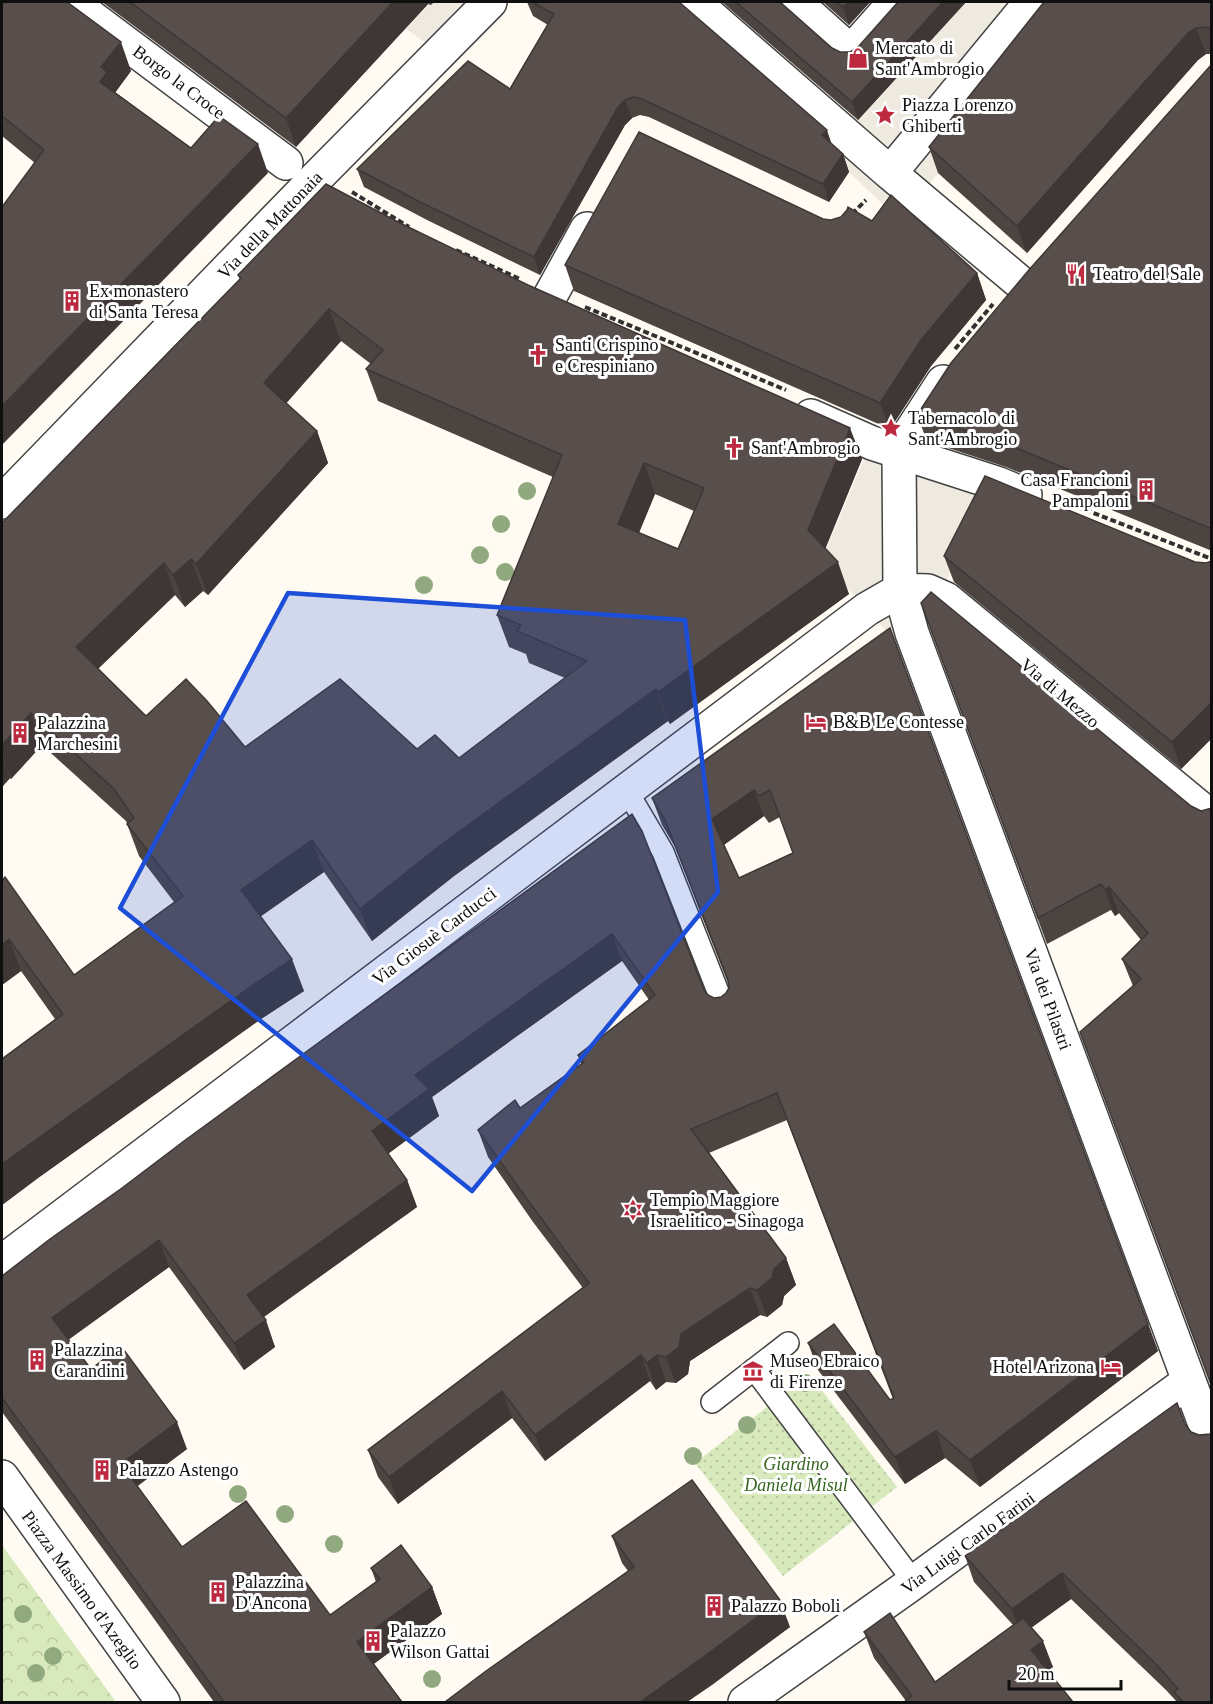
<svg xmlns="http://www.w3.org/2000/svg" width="1213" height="1704" font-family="'Times New Roman',serif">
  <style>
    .grass { fill: url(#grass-dots) }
    .park { fill: url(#park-crowns) }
    .plaza { fill: #efeae0 }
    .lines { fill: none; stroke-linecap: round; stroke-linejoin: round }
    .lane-casing { stroke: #424242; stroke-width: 24 }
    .street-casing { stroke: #424242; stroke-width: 36 }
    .path { stroke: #313131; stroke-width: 4; stroke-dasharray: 6 3; stroke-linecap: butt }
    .lane { stroke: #fff; stroke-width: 21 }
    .street { stroke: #fff; stroke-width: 33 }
    .tree { fill: #90a97e }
    .wall { fill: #4c4441; fill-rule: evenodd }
    .shaded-wall { fill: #3e3735 }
    .building { fill: #584f4c; stroke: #3e3735; stroke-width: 1.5; fill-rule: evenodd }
    .marked { fill: #1d4ed8; fill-opacity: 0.2; stroke: #1d4ed8; stroke-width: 4.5; stroke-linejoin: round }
    .labels { text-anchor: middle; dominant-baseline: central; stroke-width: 6; stroke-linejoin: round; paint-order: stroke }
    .poi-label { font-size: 18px; fill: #0f0f0f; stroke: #fff; text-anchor: start }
    .street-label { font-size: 18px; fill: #0f0f0f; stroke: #fff }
    .park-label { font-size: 18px; font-style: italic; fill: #366620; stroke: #fff }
  </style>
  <defs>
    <pattern id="grass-dots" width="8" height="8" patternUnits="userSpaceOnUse" patternTransform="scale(1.5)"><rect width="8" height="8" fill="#d8e9bc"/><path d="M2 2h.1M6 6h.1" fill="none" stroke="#b8c7a0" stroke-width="1.8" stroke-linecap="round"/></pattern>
    <pattern id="park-crowns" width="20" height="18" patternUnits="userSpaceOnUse" patternTransform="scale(1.5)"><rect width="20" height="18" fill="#d8e9bc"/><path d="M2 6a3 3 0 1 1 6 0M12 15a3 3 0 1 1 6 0" fill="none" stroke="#b8c7a0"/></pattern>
  </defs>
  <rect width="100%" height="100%" fill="#fffbf2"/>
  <path class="grass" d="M809 1374 897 1487 783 1576 695 1463Z"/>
  <path class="park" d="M2 1545 116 1702H2Z"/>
  <path class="plaza" d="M368 2H426L431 5 434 2H490L440 53Z
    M661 2H1074L900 221 849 172Z
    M876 430 1002 479 939 594 923 627 896 642 822 560Z"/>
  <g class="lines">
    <g class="lane-casing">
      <path id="lane" d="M627 791 663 852 726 1012
        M754 1369 914 1582
        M712 1402 788 1343"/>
    </g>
    <g class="street-casing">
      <path id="street" d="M71 2 286 163
        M694 2 890 173 1031 2
        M795 2 851 52 895 2
        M890 173 1023 285
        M548 300 587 229
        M943 382 906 439 899 453 900 590 928 591 946 599 1212 818
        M811 416 872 443 999 484 1025 495
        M2 502 315 179 490 2
        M2 1262 867 609 900 590 912 633 1212 1443
        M2 1477 163 1702
        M745 1702 914 1582 1189 1381"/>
    </g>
    <path class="path" d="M352 192 409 227
      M852 214 866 200
      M456 250 520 279
      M585 307 786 390
      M955 349 993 304
      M1060 500 1212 559"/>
    <use href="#lane" class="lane"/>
    <use href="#street" class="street"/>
  </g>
  <g class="tree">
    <circle cx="527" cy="491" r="9"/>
    <circle cx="501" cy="524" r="9"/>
    <circle cx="480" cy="555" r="9"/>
    <circle cx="505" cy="572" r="9"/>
    <circle cx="424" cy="585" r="9"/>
    <circle cx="805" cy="1383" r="9"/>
    <circle cx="747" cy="1425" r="9"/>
    <circle cx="693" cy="1456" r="9"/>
    <circle cx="238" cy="1494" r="9"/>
    <circle cx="285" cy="1514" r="9"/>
    <circle cx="334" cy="1544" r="9"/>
    <circle cx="23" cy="1614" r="9"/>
    <circle cx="53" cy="1656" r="9"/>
    <circle cx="36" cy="1673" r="9"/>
    <circle cx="432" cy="1679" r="9"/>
  </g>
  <path class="wall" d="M2 2 131 71 115 92 191 148 268 173 35 163 2 136Z
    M102 2H434L431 5 428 4 296 147Z
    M527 2H679L843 154 849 172 829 202 649 117 640 115 632 118 625 125 540 275 429 221 364 187 357 169 510 89 548 25 533 16Z
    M722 2H780L832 48 840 52H850L859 46 898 2H966L858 120Z
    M823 2H870L849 25Z
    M1212 2V54H1206L1198 60 1027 253 938 173 929 147Z
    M1212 64V551L1006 467 927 441 917 415Z
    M823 219 831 220 872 221 977 273 986 300 931 366 890 429 574 291 565 265Z
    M400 223 862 459 825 548 849 594 670 724 668 721 454 876 372 941 324 872 260 916 304 991 261 1019 38 1178 2 1205V1059L55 1019 21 971 2 985V881L74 975 174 902 139 856 127 824 126 821 42 745 11 779 10 778 2 787V523L240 280 238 275ZM341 341 371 364 366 369 378 401 553 477 497 615 509 647 526 654 529 663 565 678 459 758 417 749 245 747 146 716 98 669 175 595 185 607 203 591 208 595 328 463 317 431 286 403ZM655 494 694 511 678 549 639 533Z
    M944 556 1195 562 1206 563 1212 561V738L1181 769 954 582Z
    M921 603 1191 806 1201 811 1210 809 1212 1388 1133 986 1122 959 1141 940 1119 913 1115 916 1111 910 1047 944Z
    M890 628 1158 1351 980 1487 945 1458 905 1484 818 1370 808 1343 890 1400 893 1399 787 1120 709 1153 786 1258 796 1285 784 1296 782 1305 767 1317 760 1315 690 1361 688 1374 676 1383 666 1382 656 1390 650 1381 545 1461 512 1418 398 1504 378 1477 368 1450 583 1288 533 1222 488 1157 478 1130 520 1108 581 1064 578 1055 649 1000 622 961 432 1097 439 1116 388 1154 407 1180 417 1207 263 1317 275 1347 244 1370 169 1267 68 1340 91 1369 187 1449 137 1486 182 1547 330 1615 376 1582 371 1568 432 1587 442 1614 373 1664 402 1702H214L147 1609 2 1412V1276L632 814 704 990 708 995 714 998 721 997 726 993 729 988 728 983 675 847 662 825 652 798ZM764 816 769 823 780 817 793 853 739 878 724 845Z
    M1185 1424 1191 1432 1199 1435 1210 1434 1212 1702H1177L1166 1690 1071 1599 1031 1628 1053 1667 906 1701 874 1658 864 1632 935 1682 1013 1625 974 1582 965 1556Z
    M612 1536 790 1627 687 1702H445L628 1571 622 1563Z"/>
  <path class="shaded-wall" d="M393 2H427L428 4 296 147 286 118Z
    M848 2H870L849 25 843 7Z
    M943 2H966L858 120 852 102Z
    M1196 28 1206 54 1198 60 1027 253 1017 226 1188 33Z
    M121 42 131 71 115 93 100 82 101 67Z
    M625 100 632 118 625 125 540 275 534 257 618 107Z
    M827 130 833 148 822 135Z
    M258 144 268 173 2 445V406Z
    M843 154 849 172 829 202 823 184Z
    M977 273 986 300 931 366 890 429 880 403 921 340Z
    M329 309 341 341 276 415 264 383Z
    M850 428 862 459 820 562 808 530Z
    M317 431 328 463 208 595 196 564Z
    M644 463 655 494 629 556 618 524Z
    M191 559 203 591 185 607 173 575Z
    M838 562 849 594 670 724 658 692Z
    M164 563 175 595 87 679 76 647Z
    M656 689 668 721 454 876 372 941 360 909 442 844Z
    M1211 703 1212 705V738L1181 769 1172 742Z
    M31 713 42 745 11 779 2 754V745Z
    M2 756 10 778 2 787Z
    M754 790 764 816 722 846 712 819Z
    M312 840 324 872 253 922 241 890Z
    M1109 887 1119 913 1115 916 1105 890Z
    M612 934 622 961 432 1097 439 1116 382 1158 372 1131 415 1075Z
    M9 939 21 971 2 985V945Z
    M292 959 304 991 261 1019 38 1178 2 1205V1164L250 987Z
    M407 1180 417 1207 257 1322 247 1295Z
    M159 1240 169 1267 61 1345 52 1318Z
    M786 1258 796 1285 784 1296 782 1305 767 1317 757 1290 774 1269Z
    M750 1288 760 1315 690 1361 688 1374 676 1383 666 1357 681 1334Z
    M266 1320 275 1347 244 1370 234 1343Z
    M1148 1324 1158 1351 980 1487 970 1460Z
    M641 1355 650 1381 545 1461 535 1435Z
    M657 1355 666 1382 656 1390 647 1363Z
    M502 1391 512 1418 398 1504 389 1477Z
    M177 1422 187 1449 131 1491 121 1464Z
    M936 1431 945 1458 905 1484 895 1457Z
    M1062 1573 1071 1599 1021 1635 1012 1609Z
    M432 1587 442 1614 367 1669 357 1642Z
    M780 1600 790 1627 712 1685 687 1702H640Z
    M1043 1641 1053 1667 1041 1676 1031 1650Z"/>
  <path class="building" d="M2 2H67L121 42 101 67 107 72 100 82 191 148 219 116 258 144 2 406V207L44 150 2 116Z
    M130 2H393L286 118Z
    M532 2H679L827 130 822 135 843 154 823 184 642 99 634 97 625 100 618 107 534 257 422 203 357 169 468 61 510 89 554 14Z
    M736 2H780L832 48 840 52H850L859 46 898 2H943L852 102Z
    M836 2H848L843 7Z
    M1044 2H1212V30L1206 27 1196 28 1188 33 1017 226 929 147Z
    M1212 64V529L997 440 917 415 951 363 1028 271Z
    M639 132 823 219 831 220 841 217 847 210 848 207 872 221 891 195 977 273 921 340 880 403 565 265Z
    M326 184 400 223 528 285 850 428 808 530 838 562 658 692 656 689 442 844 360 909 312 840 241 890 292 959 250 987 2 1164V1059L63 1014 9 939 2 945V881L5 877 74 975 183 896 127 824 134 818 114 789 31 713 2 745V523L241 278 238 275ZM329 309 383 350 366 369 562 455 497 615 521 625 517 631 587 661 459 758 435 735 417 749 340 679 245 747 207 701 186 679 146 716 76 647 164 563 173 575 191 559 196 564 317 431 264 383ZM644 463 704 488 678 549 618 524Z
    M985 476 1195 562 1206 563 1212 561V704L1211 703 1172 742 944 556Z
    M931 592 1191 806 1201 811 1212 808V1387L1080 1032 1141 979 1122 959 1148 933 1109 887 1105 890 1101 884 1038 918 921 603Z
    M890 628 1148 1324 970 1460 936 1431 895 1457 808 1343 834 1324 890 1400 894 1398 777 1093 691 1129 786 1258 774 1269 772 1278 757 1290 750 1288 681 1334 679 1347 666 1357 657 1355 647 1363 641 1355 535 1435 502 1391 389 1477 368 1450 589 1283 524 1195 478 1130 515 1100 520 1108 584 1062 578 1055 655 995 612 934 415 1075 429 1089 372 1131 407 1180 247 1295 266 1320 234 1343 159 1240 52 1318 91 1369 121 1346 177 1422 121 1464 182 1547 246 1501 330 1615 380 1579 371 1568 401 1545 432 1587 357 1642 402 1702H224L137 1582 2 1398V1276L50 1239 122 1188 184 1141 632 814 642 831 704 990 708 995 714 998 721 997 726 993 729 988 728 980 665 820 652 798ZM754 790 759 796 770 790 793 853 739 878 712 819Z
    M1177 1403 1185 1424 1191 1432 1199 1435 1210 1434 1212 1433V1702H1183L1174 1692 1178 1689 1156 1664 1062 1573 1012 1609 965 1556Z
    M692 1480 780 1600 702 1658 640 1702H445L486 1671 634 1567 612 1536Z
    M890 1613 935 1682 1023 1618 1043 1641 1031 1650 1073 1702H904L912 1696 864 1632Z"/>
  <path class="marked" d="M288 593 685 620 718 892 472 1191 120 908Z"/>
  <defs>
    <g id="shop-bare" transform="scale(1.62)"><path d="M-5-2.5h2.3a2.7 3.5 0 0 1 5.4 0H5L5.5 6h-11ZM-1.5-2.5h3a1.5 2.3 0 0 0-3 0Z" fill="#bd2a40" stroke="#fff" stroke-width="2.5" paint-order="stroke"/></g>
    <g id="sight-bare" transform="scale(1.62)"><path d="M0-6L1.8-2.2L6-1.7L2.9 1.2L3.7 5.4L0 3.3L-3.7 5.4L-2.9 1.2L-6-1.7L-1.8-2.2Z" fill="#bd2a40" stroke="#fff" stroke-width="2.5" paint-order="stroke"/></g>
    <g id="restaurant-bare" transform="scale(1.62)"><path d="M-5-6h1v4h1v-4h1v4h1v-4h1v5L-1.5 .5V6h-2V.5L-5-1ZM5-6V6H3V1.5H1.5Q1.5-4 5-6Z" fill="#bd2a40" stroke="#fff" stroke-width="2.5" paint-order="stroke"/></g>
    <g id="building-bare" transform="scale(1.62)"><path d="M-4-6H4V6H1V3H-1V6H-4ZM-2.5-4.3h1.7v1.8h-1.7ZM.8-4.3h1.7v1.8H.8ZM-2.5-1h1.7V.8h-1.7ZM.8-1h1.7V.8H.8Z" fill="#bd2a40" stroke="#fff" stroke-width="2.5" paint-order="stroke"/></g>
    <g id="church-bare" transform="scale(1.62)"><path d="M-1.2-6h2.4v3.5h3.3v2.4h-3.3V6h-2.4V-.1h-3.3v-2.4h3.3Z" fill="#bd2a40" stroke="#fff" stroke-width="2.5" paint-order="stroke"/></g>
    <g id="hotel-bare" transform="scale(1.62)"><path d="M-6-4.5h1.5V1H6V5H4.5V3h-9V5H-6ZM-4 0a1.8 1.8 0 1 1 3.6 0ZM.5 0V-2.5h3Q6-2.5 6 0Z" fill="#bd2a40" stroke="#fff" stroke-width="2.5" paint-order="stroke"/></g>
    <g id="synagogue-bare" transform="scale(1.62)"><path d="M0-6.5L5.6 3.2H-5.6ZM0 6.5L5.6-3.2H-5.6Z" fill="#bd2a40" stroke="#fff" stroke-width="2.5" paint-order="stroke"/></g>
    <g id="museum-bare" transform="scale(1.62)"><path d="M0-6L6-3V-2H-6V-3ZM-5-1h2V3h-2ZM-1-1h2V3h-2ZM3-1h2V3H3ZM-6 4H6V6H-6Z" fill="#bd2a40" stroke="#fff" stroke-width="2.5" paint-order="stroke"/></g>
  </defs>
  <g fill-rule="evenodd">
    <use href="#shop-bare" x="858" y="58"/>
    <use href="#sight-bare" x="885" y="115"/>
    <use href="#restaurant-bare" x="1076" y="274"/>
    <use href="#building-bare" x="72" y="301"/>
    <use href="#church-bare" x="538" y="355"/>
    <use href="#sight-bare" x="891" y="428"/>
    <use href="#church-bare" x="734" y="448"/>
    <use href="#building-bare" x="1146" y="490"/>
    <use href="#hotel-bare" x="816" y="722"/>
    <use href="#building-bare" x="20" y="733"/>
    <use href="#synagogue-bare" x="633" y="1210"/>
    <use href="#building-bare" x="37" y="1360"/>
    <use href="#hotel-bare" x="1111" y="1367"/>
    <use href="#museum-bare" x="753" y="1371"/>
    <use href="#building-bare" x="102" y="1470"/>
    <use href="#building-bare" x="218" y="1592"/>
    <use href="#building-bare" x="714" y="1606"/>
    <use href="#building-bare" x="373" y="1641"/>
  </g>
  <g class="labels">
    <g class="poi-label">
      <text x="875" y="48">Mercato di<tspan x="875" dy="21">Sant'Ambrogio</tspan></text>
      <text x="902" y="105">Piazza Lorenzo<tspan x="902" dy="21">Ghiberti</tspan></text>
      <text x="1093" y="274">Teatro del Sale</text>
      <text x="89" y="291">Ex monastero<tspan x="89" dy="21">di Santa Teresa</tspan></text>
      <text x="555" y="345">Santi Crispino<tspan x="555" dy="21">e Crespiniano</tspan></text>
      <text x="908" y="418">Tabernacolo di<tspan x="908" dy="21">Sant'Ambrogio</tspan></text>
      <text x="751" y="448">Sant'Ambrogio</text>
      <text x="1129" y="480" text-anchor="end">Casa Francioni<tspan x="1129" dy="21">Pampaloni</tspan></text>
      <text x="833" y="722">B&amp;B Le Contesse</text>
      <text x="37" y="723">Palazzina<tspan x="37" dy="21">Marchesini</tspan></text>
      <text x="650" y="1200">Tempio Maggiore<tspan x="650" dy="21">Israelitico - Sinagoga</tspan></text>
      <text x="54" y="1350">Palazzina<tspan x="54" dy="21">Carandini</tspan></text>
      <text x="770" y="1361">Museo Ebraico<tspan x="770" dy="21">di Firenze</tspan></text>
      <text x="1094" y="1367" text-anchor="end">Hotel Arizona</text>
      <text x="119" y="1470">Palazzo Astengo</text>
      <text x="235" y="1582">Palazzina<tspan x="235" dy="21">D'Ancona</tspan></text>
      <text x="731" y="1606">Palazzo Boboli</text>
      <text x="390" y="1631">Palazzo<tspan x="390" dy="21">Wilson Gattai</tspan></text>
    </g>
    <g class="street-label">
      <text transform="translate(179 82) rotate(37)">Borgo la Croce</text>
      <text transform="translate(270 225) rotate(-46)">Via della Mattonaia</text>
      <text transform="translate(1060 693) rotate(40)">Via di Mezzo</text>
      <text transform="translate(434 936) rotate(-37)">Via Giosuè Carducci</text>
      <text transform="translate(1048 999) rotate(70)">Via dei Pilastri</text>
      <text transform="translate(968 1543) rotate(-36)">Via Luigi Carlo Farini</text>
      <text transform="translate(82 1590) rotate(54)">Piazza Massimo d'Azeglio</text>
    </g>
    <g class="park-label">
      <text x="796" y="1464">Giardino<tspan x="796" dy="21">Daniela Misul</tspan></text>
    </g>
  </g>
  <rect width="1213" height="1704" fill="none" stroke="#0f0f0f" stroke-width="6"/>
  <path d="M1009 1680v9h112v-9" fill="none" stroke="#0f0f0f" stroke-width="3"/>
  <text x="1018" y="1680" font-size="18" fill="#0f0f0f" stroke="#ffffff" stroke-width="4.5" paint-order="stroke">20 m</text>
</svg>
